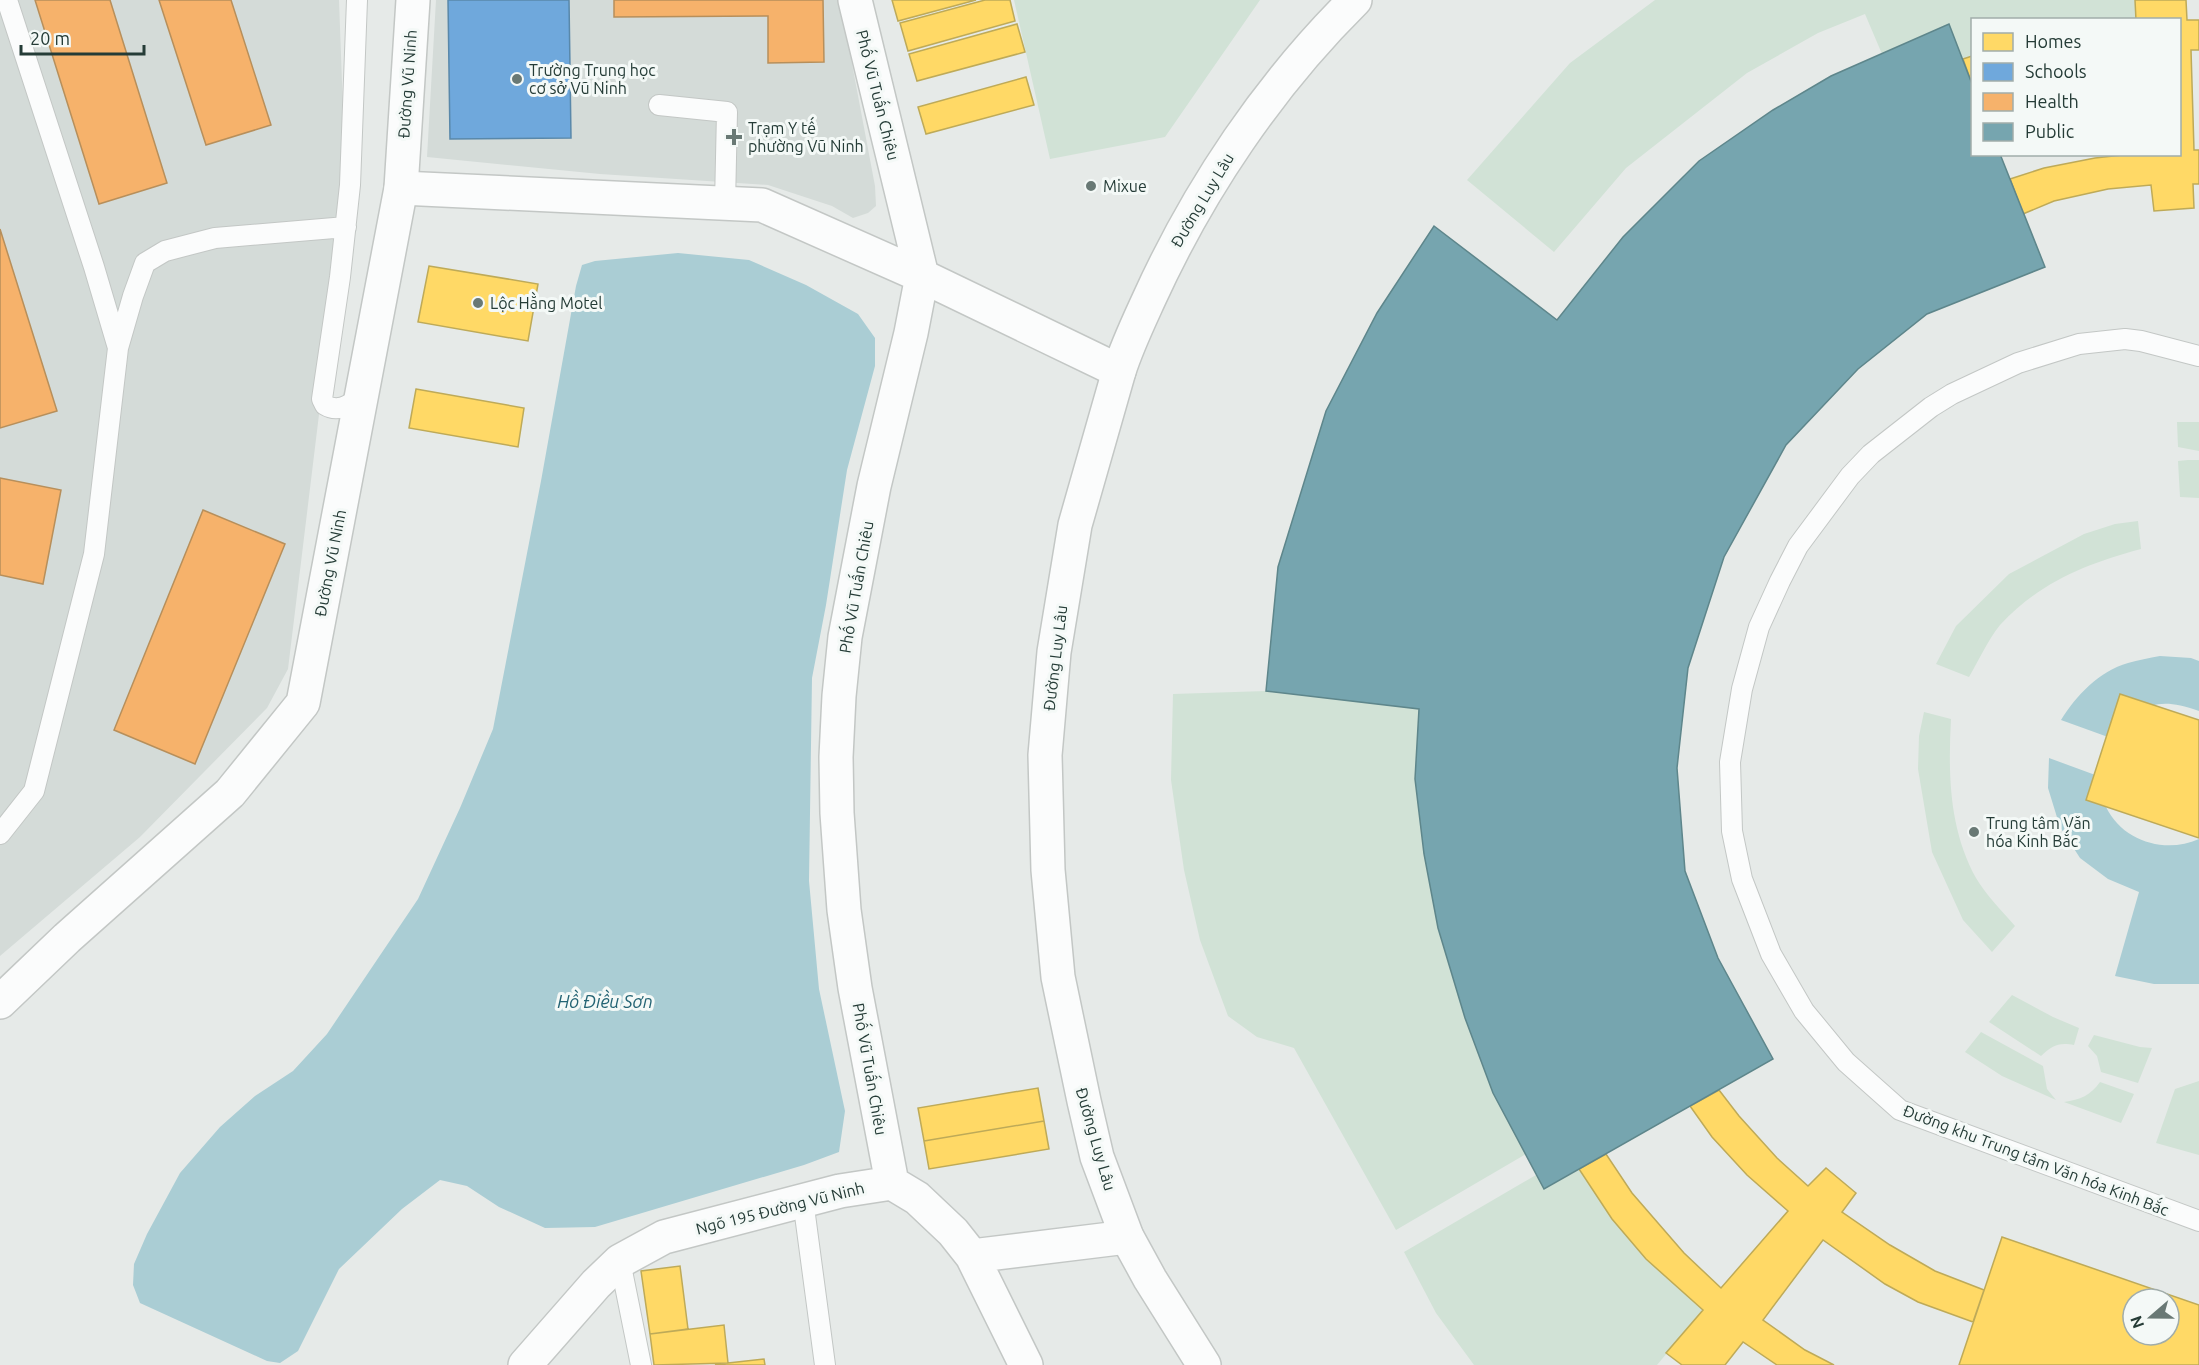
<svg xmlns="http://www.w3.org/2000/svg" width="2199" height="1365" font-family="Ubuntu,sans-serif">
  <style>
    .built { fill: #d4dbd8 }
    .green { fill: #d1e2d6 }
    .water { fill: #aacdd4 }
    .homes { fill: #ffd966; stroke: #beaa58; stroke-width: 1.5; fill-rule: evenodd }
    .schools { fill: #6fa8dc; stroke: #5988aa; stroke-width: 1.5 }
    .health { fill: #f6b26b; stroke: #b78f5b; stroke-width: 1.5 }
    .public { fill: #76a5af; stroke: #5e868b; stroke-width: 1.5 }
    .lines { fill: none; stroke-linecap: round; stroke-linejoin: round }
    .service-casing { stroke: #c3c7c5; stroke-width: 22 }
    .minor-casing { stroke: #c3c7c5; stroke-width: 36 }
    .tertiary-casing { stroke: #c3c7c5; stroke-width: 36 }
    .service { stroke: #fbfcfc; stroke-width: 20 }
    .minor { stroke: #fbfcfc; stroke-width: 33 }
    .tertiary { stroke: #fbfcfc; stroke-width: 33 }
    .poi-dot { fill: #697975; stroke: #f4f9f7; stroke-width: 2 }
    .labels { text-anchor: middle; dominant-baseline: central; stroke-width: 6; stroke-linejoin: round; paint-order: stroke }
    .poi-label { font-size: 16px; fill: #253c37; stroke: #f4f9f7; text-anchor: start }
    .street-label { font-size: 16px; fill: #253c37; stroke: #f4f9f7 }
    .water-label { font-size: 18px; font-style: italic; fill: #246474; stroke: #f4f9f7 }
  </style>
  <rect width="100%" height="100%" fill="#e6eae8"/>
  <path class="built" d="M0 0H339L346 193 288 669 267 708 140 837 0 956Z
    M436 0H840L875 186 876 206 868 213 853 218 832 206 768 185 600 174 427 157Z"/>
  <path class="green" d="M1014 0H1260L1165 137 1050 159Z
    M1655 0H2135L2136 19 1972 20V56L1963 59 1949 25 1882 54 1865 14 1818 33 1747 73 1626 168 1554 252 1467 180 1570 63Z
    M2177 422H2199V451L2178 447Z
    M2188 460H2199V498L2180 497 2178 461Z
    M2138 521 2141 549C2086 564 2040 582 2000 625 1988 640 1979 660 1969 677L1936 664 1956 626 2009 574 2084 534 2115 524Z
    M1266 691 1419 709 1415 779 1424 854 1438 928 1465 1018 1493 1093 1526 1154 1396 1230 1294 1048 1257 1037 1228 1016 1200 940 1184 870 1171 780 1173 694Z
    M1924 712 1951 719C1948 774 1949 829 1976 878 1986 895 2002 911 2015 926L1992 952 1963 920 1932 852 1918 769 1919 736Z
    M2012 995 2053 1017 2079 1028 2074 1045C2058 1042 2052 1046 2041 1056L1989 1022Z
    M1981 1032 2043 1066 2047 1089 2056 1100 2002 1076 1965 1052Z
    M2094 1035 2140 1047 2152 1048 2138 1083 2101 1072 2097 1056 2088 1046Z
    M2199 1081V1155L2156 1143 2175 1089Z
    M2100 1082 2134 1094 2121 1123 2064 1102C2080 1100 2091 1095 2100 1082Z
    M1579 1169 1646 1259 1703 1310 1657 1365H1474L1436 1313 1404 1252 1536 1175 1545 1189Z"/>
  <path class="water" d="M678 253 749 260 806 285 858 314 875 338V366L847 470 826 605 812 678 809 881 819 989 845 1111 839 1152 804 1165 595 1227 545 1228 499 1207 467 1186 440 1180 402 1209 339 1269 298 1351 280 1363 267 1361 140 1303 133 1285 134 1264 147 1234 180 1173 220 1127 255 1096 293 1071 327 1034 418 899 460 808 493 729 541 481 576 286 582 265 595 261Z
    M2160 656 2191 658 2199 661V711C2152 694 2143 708 2108 737L2061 720C2076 696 2099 671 2128 663 2138 660 2149 658 2160 656Z
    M2049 758 2098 776C2100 786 2102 798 2106 807 2123 842 2166 854 2199 839V984H2154L2115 976 2139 892 2108 879 2080 858 2060 827 2048 788Z"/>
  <path class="homes" d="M892 0H976L898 21Z
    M985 0H1010L1015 21 908 51 900 23Z
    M2135 0H2186L2187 20H2199V50H2191L2194 150H2199V184H2193L2194 208 2154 211 2151 185 2108 189 2054 201 2023 214 2010 179 2044 168 2095 158 2132 154H2180V20H2136Z
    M1017 24 1025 52 917 81 909 54Z
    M1972 56V84L1963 59Z
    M1026 77 1034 105 926 134 918 107Z
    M429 266 538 284 528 341 418 322Z
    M416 389 524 408 518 447 409 428Z
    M2120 694 2199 720V838L2086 800Z
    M1038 1088 1044 1121 924 1141 918 1108Z
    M1719 1090 1739 1116 1777 1158 1808 1186 1826 1168 1856 1193 1842 1212 1890 1245 1935 1271 1984 1290 1973 1322 1918 1302 1885 1284 1823 1240 1763 1320 1805 1350 1834 1365H1777L1743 1342 1725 1365H1682L1666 1353 1703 1310 1646 1259 1612 1219 1579 1169 1606 1154 1632 1193 1684 1253 1721 1288 1788 1211 1747 1175 1712 1137 1690 1106Z
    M1044 1121 1049 1149 929 1169 924 1141Z
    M2002 1237 2199 1305V1365H1959ZM2133 1299H2169V1335H2133Z
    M680 1266 688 1329 650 1334 641 1271Z
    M724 1325 728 1363 654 1365 650 1334Z
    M764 1359 765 1365H715L728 1363Z"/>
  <path class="schools" d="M448 0H569L571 138 450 139Z"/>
  <path class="health" d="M35 0H110L167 183 99 204Z
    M159 0H231L271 125 206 145Z
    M614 0H823L824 62 768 63V16L614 17Z
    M0 229 57 411 0 428Z
    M0 478 61 490 43 584 0 575Z
    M203 510 285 544 195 764 114 730Z"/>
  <path class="public" d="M1949 24 1972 84V154H2000L2045 267 1927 314 1858 369 1786 445 1724 557 1688 668 1677 768 1685 871 1718 958 1773 1059 1544 1189 1493 1093 1465 1018 1438 928 1424 854 1415 779 1419 709 1266 691 1278 567 1326 411 1377 313 1434 226 1557 320 1623 237 1699 161 1773 110 1831 76Z"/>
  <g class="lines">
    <g class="service-casing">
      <path id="service" d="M7 0 94 267 118 348
        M357 0 350 185 340 277 322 399 325 405C338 413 349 405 362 397
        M659 105 727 112 725 204
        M2199 356 2141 341 2125 339 2079 344 2018 363 1952 394 1931 407 1871 454 1850 476 1798 546 1780 581 1759 627 1742 689 1730 762 1732 831 1742 879 1771 954 1804 1011 1846 1062 1900 1110 2199 1221
        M0 834 34 791 94 554 118 348 133 296 145 263 165 251 215 238 346 227
        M803 1200 825 1365
        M620 1261 641 1365"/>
    </g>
    <g class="minor-casing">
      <path id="minor" d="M855 0 922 276 911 333 874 486 845 637 839 696 836 757 837 813 844 910 855 988 892 1183
        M401 188 762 205 922 276 1119 371
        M972 1256 1127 1237
        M525 1365 596 1284 620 1261 664 1237 840 1191 892 1183 917 1198 953 1232 972 1256 1026 1365"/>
    </g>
    <g class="tertiary-casing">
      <path id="tertiary" d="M0 1002 67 938 230 793 303 703 401 188 413 0
        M1204 1365 1150 1279 1127 1237 1097 1157 1084 1101 1058 977 1048 870 1045 755 1054 652 1075 525 1119 371C1127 346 1138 323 1149 299 1199 189 1269 85 1355 0"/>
    </g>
    <use href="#service" class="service"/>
    <use href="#minor" class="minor"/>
    <use href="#tertiary" class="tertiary"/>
  </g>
  <g class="poi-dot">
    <circle cx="517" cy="79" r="6"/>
    <path d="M731 128h6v6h6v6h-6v6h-6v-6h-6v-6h6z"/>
    <circle cx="1091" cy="186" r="6"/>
    <circle cx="478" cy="303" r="6"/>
    <circle cx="1974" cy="832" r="6"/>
  </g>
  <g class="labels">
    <g class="poi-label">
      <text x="529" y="70">Trường Trung học<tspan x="529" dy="18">cơ sở Vũ Ninh</tspan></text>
      <text x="748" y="128">Trạm Y tế<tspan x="748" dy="18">phường Vũ Ninh</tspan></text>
      <text x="1103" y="186">Mixue</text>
      <text x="490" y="303">Lộc Hằng Motel</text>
      <text x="1986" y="823">Trung tâm Văn<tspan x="1986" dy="18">hóa Kinh Bắc</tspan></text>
    </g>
    <g class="street-label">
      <text transform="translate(407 84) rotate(-86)">Đường Vũ Ninh</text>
      <text transform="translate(878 95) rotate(76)">Phố Vũ Tuấn Chiêu</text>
      <text transform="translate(1202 200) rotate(-59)">Đường Luy Lâu</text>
      <text transform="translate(330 563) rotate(-79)">Đường Vũ Ninh</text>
      <text transform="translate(856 587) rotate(-80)">Phố Vũ Tuấn Chiêu</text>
      <text transform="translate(1055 658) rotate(-83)">Đường Luy Lâu</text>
      <text transform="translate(870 1069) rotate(80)">Phố Vũ Tuấn Chiêu</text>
      <text transform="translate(1096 1139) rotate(74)">Đường Luy Lâu</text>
      <text transform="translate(2036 1160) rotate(21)">Đường khu Trung tâm Văn hóa Kinh Bắc</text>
      <text transform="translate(780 1208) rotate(-14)">Ngõ 195 Đường Vũ Ninh</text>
    </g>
    <g class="water-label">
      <text x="605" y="1001">Hồ Điều Sơn</text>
    </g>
  </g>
  <rect x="1971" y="18" width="210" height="138" fill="#f4f9f7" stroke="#a1adaa" stroke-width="1.5"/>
  <rect x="1983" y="33" width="30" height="18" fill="#ffd966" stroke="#a1adaa" stroke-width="1.5"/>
  <text x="2025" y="48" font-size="18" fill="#253c37">Homes</text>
  <rect x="1983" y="63" width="30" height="18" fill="#6fa8dc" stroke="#a1adaa" stroke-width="1.5"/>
  <text x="2025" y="78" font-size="18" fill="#253c37">Schools</text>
  <rect x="1983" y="93" width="30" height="18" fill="#f6b26b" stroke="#a1adaa" stroke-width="1.5"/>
  <text x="2025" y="108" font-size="18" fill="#253c37">Health</text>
  <rect x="1983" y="123" width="30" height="18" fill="#76a5af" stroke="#a1adaa" stroke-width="1.5"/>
  <text x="2025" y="138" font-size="18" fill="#253c37">Public</text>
  <g transform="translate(2151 1317) rotate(250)"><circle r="28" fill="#f4f9f7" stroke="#a1adaa" stroke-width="1.5"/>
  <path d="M0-4.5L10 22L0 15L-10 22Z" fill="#697975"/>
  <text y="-9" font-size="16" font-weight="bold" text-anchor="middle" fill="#253c37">N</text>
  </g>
  <path d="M21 45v9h123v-9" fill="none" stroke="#253c37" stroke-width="3"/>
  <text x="30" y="45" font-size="18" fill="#253c37" stroke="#f4f9f7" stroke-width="4.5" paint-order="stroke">20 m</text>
</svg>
